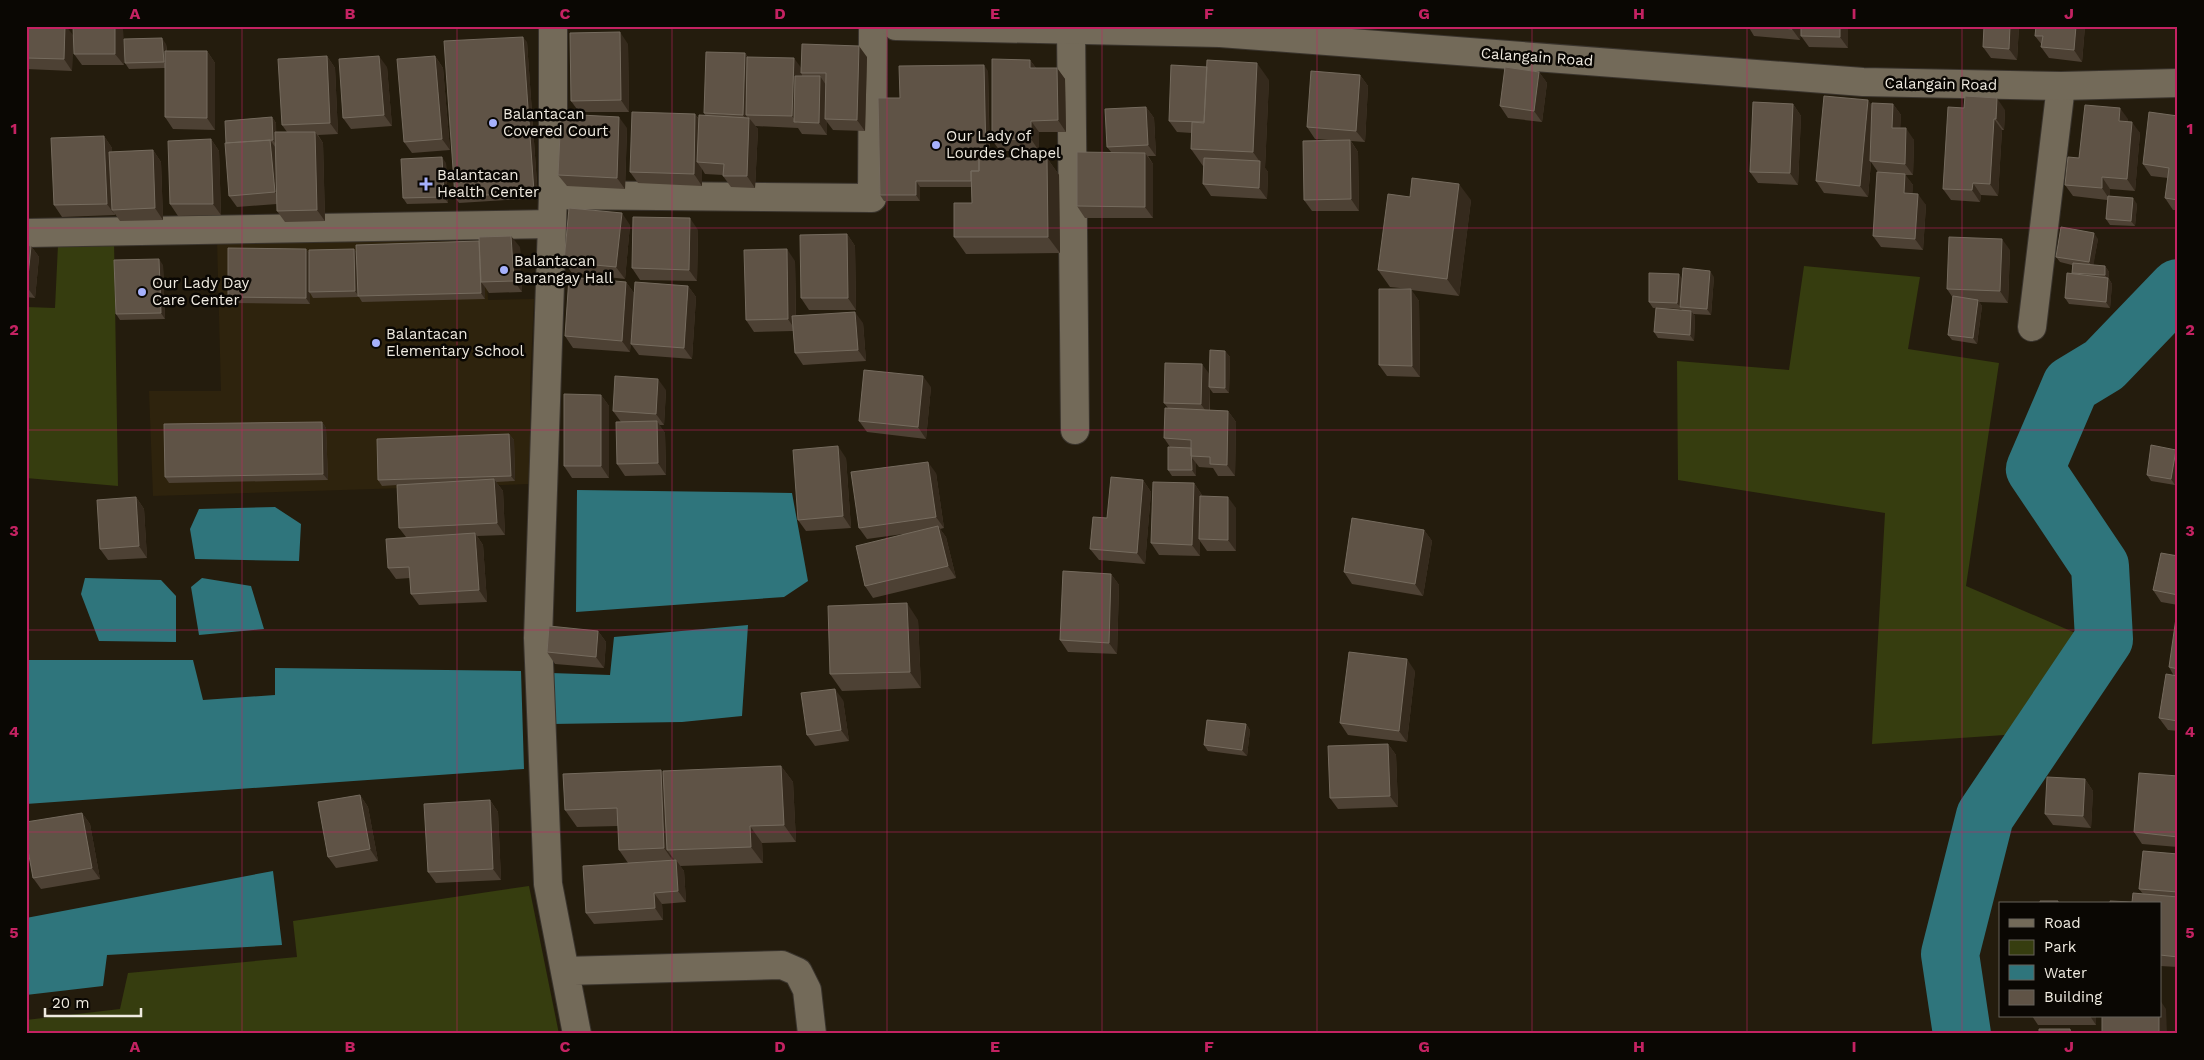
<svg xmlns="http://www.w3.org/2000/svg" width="2204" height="1060" font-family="'Work Sans',sans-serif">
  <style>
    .built { fill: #2e230d }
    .green { fill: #363d0f }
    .water { fill: #2f757c }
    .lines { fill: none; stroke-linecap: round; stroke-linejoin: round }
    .river { stroke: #2f757c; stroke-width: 58 }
    .minor-casing { stroke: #3a342d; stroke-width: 30 }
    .tertiary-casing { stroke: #3a342d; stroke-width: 30 }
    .minor { stroke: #736a59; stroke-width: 28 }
    .tertiary { stroke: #736a59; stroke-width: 28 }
    .wall { fill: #4d4134; fill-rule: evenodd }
    .shaded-wall { fill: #352a1d }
    .building { fill: #5f5346; stroke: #756b5e }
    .grid { fill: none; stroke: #c42262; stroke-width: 1; stroke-opacity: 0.55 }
    .poi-dot { fill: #a6b1fc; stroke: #0a0703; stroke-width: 2 }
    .labels { text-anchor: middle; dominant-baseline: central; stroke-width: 5; stroke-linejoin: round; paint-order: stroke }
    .street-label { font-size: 15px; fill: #efeae0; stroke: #0a0703 }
    .poi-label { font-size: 15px; fill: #efeae0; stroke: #0a0703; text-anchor: start }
    .neatline { fill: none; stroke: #c42262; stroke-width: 2 }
    .grid-label { font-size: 16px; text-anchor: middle; font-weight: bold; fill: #c42262 }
  </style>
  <rect width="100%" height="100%" fill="#241c0d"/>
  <path class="built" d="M217 239 485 242 488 300 534 299 530 385V484L153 496 149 391H221Z"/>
  <path class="green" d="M114 240 118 486 26 478V307L55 308 58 245Z
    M1804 266 1920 277 1908 349 1999 363 1966 586 2087 638 2019 734 1872 744 1885 513 1678 480 1677 361 1789 370Z
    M529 886 559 1034H26V1020L120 1009 128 973 297 957 293 921Z"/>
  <path class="water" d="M577 490 792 493 808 581 784 597 576 612Z
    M275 507 301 524 299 561 195 559 190 529 199 509Z
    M85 578 161 580 176 596V642L99 641 81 594Z
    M202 578 251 586 264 629 199 635 191 587Z
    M748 625 742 716 682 722 551 724V673L610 675 614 637Z
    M26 660H193L203 700 275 695V668L521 671 524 769 26 804Z
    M273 871 282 945 107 955 103 986 26 995V918Z"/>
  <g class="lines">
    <path class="river" d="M1962 1034 1950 954 1985 816 2104 639 2100 566 2035 469 2071 385 2104 365 2178 288"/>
    <g class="minor-casing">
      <path id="minor" d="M553 26V195L538 638 548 884 577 1034
        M1071 29 1075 430
        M553 195 872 198 873 26
        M26 233 552 224
        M2032 327 2061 86
        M565 971 782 965 798 972 807 990 812 1034"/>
    </g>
    <g class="tertiary-casing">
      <path id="tertiary" d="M896 26 1220 33 1863 82 2061 86 2178 83"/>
    </g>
    <use href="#minor" class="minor"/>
    <use href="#tertiary" class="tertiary"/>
  </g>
  <path class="wall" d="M26 26 73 35 72 71 26 69Z
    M1748 26H1848V48L1809 47 1801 36V28L1800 40 1754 36Z
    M2019 26 2017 60 1991 58 1983 47Z
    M2036 26H2085L2082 62 2049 58 2041 47 2042 45 2035 36Z
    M123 29 124 65H82L74 54Z
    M527 42 538 198 459 203 455 197Z
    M166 44 167 51H207L215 63V130L173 129 165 117V68L129 69 125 63Z
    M628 44 629 112H579L571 101Z
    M745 53 748 57 802 69 867 57 865 131 833 130 827 122V135L802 134 798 128 755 126 758 129 755 188 731 187 723 176V175L705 174 702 169V186L638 183 630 172 695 114 699 119 706 116 704 113Z
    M327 56 335 68 338 134 318 135 323 143 325 221 285 222 277 211V204L237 207 229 196 226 143 272 117 276 123V132H287L282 125Z
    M435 56 443 68 450 150 412 153 404 142Z
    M1030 60 1036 68H1057L1065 79 1066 132H1039V151H1000L992 140Z
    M387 67 392 126 351 129 343 118Z
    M988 71 990 158H1047L1059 175 1060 253 966 254 954 237 972 203 971 187H920V201H884L880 195 900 98Z
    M1539 72 1547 83 1542 122 1508 118 1500 106Z
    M1360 75 1368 86 1365 142 1351 141 1358 152 1359 211H1312L1304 200 1341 141 1315 139 1307 127Z
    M1269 80 1265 168 1268 172 1267 199 1211 196 1203 184 1204 166H1203L1191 149 1192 133 1177 132 1169 121Z
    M1793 104 1801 116 1798 185 1758 183 1750 172Z
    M1893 104 1901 115 1900 128 1914 140 1913 175H1905L1913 185 1912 194 1926 205 1923 250 1881 247 1873 236 1878 172 1871 162 1868 197 1824 193 1816 181 1872 106Z
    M1146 107 1154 118 1156 156H1148L1153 164V218H1085L1077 206 1111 152 1107 147Z
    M1964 108 2005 110 2004 130H2002L1998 196 1981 195 1980 202 1951 200 1943 189Z
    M2178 116V210H2173L2165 198 2168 178 2151 176 2143 164Z
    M2128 119V122L2140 133 2135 191 2110 189V196L2137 204 2135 226 2110 225 2106 219 2107 200 2073 196 2065 185 2079 158Z
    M627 128 625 189 567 186 558 175Z
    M104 136 112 148V152L153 150 161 162 163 220 120 221 115 214V215L62 217 54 205Z
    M211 139 219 151 221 215 178 216 170 204Z
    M446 163 448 203 407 204 403 198Z
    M1410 197 1471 200 1459 296 1411 290 1419 301 1420 377 1387 376 1379 365 1409 289 1390 287 1378 270Z
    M630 225 625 279 572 273 564 262Z
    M698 230 697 281 640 280 632 268Z
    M847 234 855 246 856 310H809L801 298Z
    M2098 239 2093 265 2105 266 2109 272V279L2112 284 2110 308 2069 304 2065 298 2073 274 2072 273V265L2060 262 2056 257Z
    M26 245 31 246 39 257 35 298 26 297Z
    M520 247 522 292 489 293 485 287V299L362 302 359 297 313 298 310 293V304L232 303 228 297 306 249 309 253 354 249 357 253Z
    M2010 250 2008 303 1979 302 1982 306 1977 344 1952 340 1948 335 1953 298 1947 289Z
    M795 261 796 315 863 323 866 361 803 365 795 353 793 331 754 332 746 320Z
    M163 265 165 319 120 320 116 314Z
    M1714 277 1711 315 1693 314 1695 316 1694 341 1658 338 1654 332 1656 308H1653L1649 302 1682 279ZM1661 308 1681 309 1682 310Z
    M626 282 634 293 630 352 573 348 565 336Z
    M688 286 696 297 692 359 639 355 631 344Z
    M1225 351 1230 357 1229 393H1213L1210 389V410L1228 411 1236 422 1235 476H1218L1213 468 1199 467 1196 463V476H1172L1168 470 1170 447 1164 438 1168 408 1164 403 1209 374Z
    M931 387 926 439 867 432 859 421Z
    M666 390 664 425H659L665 433 666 475 625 476 617 464 621 422 613 411Z
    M601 395 609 406V478H572L564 466Z
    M322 422 326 428 328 480 169 483 165 477Z
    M509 434 514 440 515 481 496 482 503 491 505 535 477 536 483 545 487 602 419 605 411 594 410 578 396 579 388 568 406 537 399 528 397 485 382 486 378 480Z
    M2176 450 2178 452V469L2175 485 2151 481 2147 475Z
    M846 458 851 528 806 531 798 520Z
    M936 473 944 528 940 529 946 537 956 578 873 598 865 586 903 534 867 539 859 528Z
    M1143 480 1151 492 1145 564 1099 560 1090 549 1107 518Z
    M1194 483 1202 495V496L1236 508V551H1207L1200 541V556L1159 555 1151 543Z
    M136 497 144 509 147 558 108 560 100 549Z
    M1424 530 1432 541 1423 596 1352 584 1344 572Z
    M2178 556V605L2161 602 2153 590Z
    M1111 574 1119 585 1117 654 1068 652 1060 640Z
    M2178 618V731L2168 730 2159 718 2174 676 2169 667Z
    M918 620 921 688 842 691 830 674Z
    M598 631 606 642 604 668 555 664 547 652Z
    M1415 671 1407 742 1348 735 1340 723Z
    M843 700 849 741 815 746 807 735Z
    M1246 724 1250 730 1247 756 1208 751 1204 745Z
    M1388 744 1396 755 1398 807 1338 809 1330 798Z
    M781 766 793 782 796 842 762 843 763 863 680 866 684 871 686 902 662 904 663 920 594 924 586 913 628 863 619 850 618 826 577 827 565 810 664 774Z
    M2178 776V847L2142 844 2134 832Z
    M2085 779 2093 791 2091 828 2053 825 2045 814Z
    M360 795 368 807 378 861 336 868 328 857Z
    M490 800 498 812 501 880 436 883 428 872Z
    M82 813 90 824 100 879 41 889 33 878Z
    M2178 854V967L2160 966V904L2132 902 2143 894 2139 889Z
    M2032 1016H2096V1025H2038Z"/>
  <path class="shaded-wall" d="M65 26H66L73 35 72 71 64 59Z
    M115 26H121L123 29 124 65 115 54Z
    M1792 26H1801L1800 40 1792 29Z
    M1840 26H1848V48L1840 37Z
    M2010 26H2019L2017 60 2009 49Z
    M2076 26H2085L2082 62 2074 50Z
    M620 32 628 44 629 112 621 100Z
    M523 37 527 42 538 198 534 192Z
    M162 38 166 44 168 67 164 62Z
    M859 46 867 57 865 131 857 120Z
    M207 51 215 63V130L207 118Z
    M745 53 753 64 746 115 749 120V118L758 129 755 188 747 176 749 124 743 115Z
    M327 56 335 68 338 134 330 123Z
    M379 56 387 67 392 126 384 115Z
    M435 56 443 68 450 150 442 139Z
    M794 58 802 69 801 123H797L792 116Z
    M1030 60 1038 71 1030 68Z
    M1257 63 1269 80 1265 168 1268 172 1267 199 1259 188 1260 162 1253 152Z
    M984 65 988 71 990 187 986 181Z
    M1057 68 1065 79 1066 132 1058 120Z
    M1539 72 1547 83 1542 122 1534 111Z
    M1360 75 1368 86 1365 142 1356 131Z
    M820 76 828 88 825 119 827 122V135L819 123Z
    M1997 98 2005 110 2004 130 1996 119Z
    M1868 100 1876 111 1870 161 1871 162 1868 197 1860 186Z
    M1793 104 1801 116 1798 185 1790 173Z
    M1893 104 1901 115 1900 139 1892 128Z
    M1146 107 1154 118 1156 156 1148 145Z
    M2120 108 2128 119V132L2119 121Z
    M695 114 703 126 697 162 702 169V186L694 174Z
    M272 117 276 123 277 146 273 140Z
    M619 117 627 128 625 189 617 178Z
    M1994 119 2002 130 1998 196 1990 184Z
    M1031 121 1039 132V151L1031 139Z
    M2132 122 2140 133 2135 191 2127 179Z
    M1906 128 1914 140 1913 175 1905 164Z
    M315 132 323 143 325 221 317 210Z
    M104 136 112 148 115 210H112L115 215 107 204Z
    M211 139 219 151 221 215 213 204Z
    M270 140 278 151 283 204 275 192Z
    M1350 140 1358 152 1359 211 1351 199Z
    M153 150 161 162 163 220 155 208Z
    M1145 153 1153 164V218L1145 207Z
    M442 157 446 163 448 203 444 197Z
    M1047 158 1059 175 1060 253 1048 237Z
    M1905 174 1913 185 1912 205 1904 193Z
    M2102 177 2110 189V200L2102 188Z
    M916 181 920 187V201L916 195Z
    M1973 183 1981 195 1980 202 1972 190Z
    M1459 184 1471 200 1459 296 1447 279Z
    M1918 194 1926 205 1923 250 1915 239Z
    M2133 198 2137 204 2135 226 2131 221Z
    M622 213 630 225 625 279 616 267Z
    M690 218 698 230 697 281 689 270Z
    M2094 233 2098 239 2093 268 2089 262Z
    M847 234 855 246 856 310 848 298Z
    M511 236 520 247 522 292 514 281Z
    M2002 239 2010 250 2008 303 2000 291Z
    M480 241 481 282 485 287V299L481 293Z
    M31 246 39 257 35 298 27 287Z
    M306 249 310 255 309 292 310 293V304L306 298Z
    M354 249 358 255 359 297 355 291Z
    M787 249 795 261 796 331 788 319Z
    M159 259 163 265 165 319 161 313Z
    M2105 266 2109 272V279L2112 284 2110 308 2106 302 2108 280 2105 275Z
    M1710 271 1714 277 1711 315 1707 309Z
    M1679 274 1683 280 1680 307 1677 303Z
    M626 282 634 293 630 352 622 341Z
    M688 286 696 297 692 359 684 348Z
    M1411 289 1419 301 1420 377 1412 366Z
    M1978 300 1982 306 1977 344 1973 338Z
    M1691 311 1695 316 1694 341 1690 335Z
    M855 312 863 323 866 361 858 350Z
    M26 314 27 315V342L26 341Z
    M1225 351 1230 357 1229 393 1225 388Z
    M1202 364 1211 376 1209 387 1210 389 1209 416 1201 404Z
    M923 376 931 387 926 439 918 427Z
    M658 379 666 390 664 425 656 414Z
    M601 395 609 406V478L601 466Z
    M1228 411 1236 422 1235 476 1227 465Z
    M657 421 665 433 666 475 658 463Z
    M322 422 326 428 328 480 323 474Z
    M509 434 514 440 515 481 511 476Z
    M838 446 846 458 851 528 843 516Z
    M2176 450 2178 452V469L2175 485 2171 479Z
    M1192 458 1196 463V476L1192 470Z
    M928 462 936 473 944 528 936 517Z
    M494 479 503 491 505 535 497 523Z
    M1143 480 1151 492 1145 564 1137 553Z
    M1194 483 1202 495 1201 539H1199L1200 541V556L1192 545Z
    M136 497 144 509 147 558 139 546Z
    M1228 497 1236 508V551L1228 540Z
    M938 526 946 537 956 578 948 566Z
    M1424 530 1432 541 1423 596 1415 584Z
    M475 533 483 545 487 602 479 590Z
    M1111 574 1119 585 1117 654 1109 643Z
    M907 603 918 620 921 688 910 672Z
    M598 631 606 642 604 668 596 657Z
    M1407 659 1415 671 1407 742 1399 731Z
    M835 689 843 700 849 741 841 730Z
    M1246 724 1250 730 1247 756 1242 750Z
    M1388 744 1396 755 1398 807 1390 796Z
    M781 766 793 782 796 842 784 825Z
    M661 770 673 787 667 850 676 862V865L664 848Z
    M2085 779 2093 791 2091 828 2083 816Z
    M360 795 368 807 378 861 370 849Z
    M490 800 498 812 501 880 493 869Z
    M82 813 90 824 100 879 92 868Z
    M750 826 762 843 763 863 751 847Z
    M676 860 684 871 686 902 678 891Z
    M654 893 662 904 663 920 655 908Z
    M2160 1000 2166 1009 2167 1034H2159V1016H2160Z
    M2090 1016H2096V1025Z"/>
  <path class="building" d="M26 26H65L64 59 26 58Z
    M73 26H115V54H74Z
    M1766 26H1792V29Z
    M1801 26H1840V37L1801 36Z
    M1984 26H2010L2009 49 1983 47Z
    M2036 26H2076L2074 50 2041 47 2043 36H2035Z
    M620 32 621 100 571 101 570 33Z
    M523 37 534 192 455 197 444 41Z
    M162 38 164 62 125 63 124 39Z
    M802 44 859 46 857 120 825 119 826 73H801Z
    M165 51H207V118L165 117Z
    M706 52 745 53 743 115 704 113Z
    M327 56 330 123 282 125 278 59Z
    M379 56 384 115 343 118 339 59Z
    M435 56 442 139 404 142 397 59Z
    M747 57 794 58 792 116 746 115Z
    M992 59 1030 60V68H1057L1058 120 1031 121V139L992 140Z
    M1207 60 1257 63 1253 152 1191 149 1192 122 1204 123Z
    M984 65 986 158H979V171H971V181H916V195H880L878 98H900L899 66Z
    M1171 65 1207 67 1204 122 1169 121Z
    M1505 67 1539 72 1534 111 1500 106Z
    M1311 71 1360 75 1356 131 1307 127Z
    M795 76H820L819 123 794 122Z
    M1824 96 1868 100 1860 186 1816 181Z
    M1965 96 1997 98 1996 119H1994L1990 184 1973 183 1972 190 1943 189 1948 107 1964 108Z
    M1753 102 1793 104 1790 173 1750 172Z
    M1872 103 1893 104 1892 128H1906L1905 164 1870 161Z
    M2085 105 2120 108 2119 121 2132 122 2127 179 2102 177V188L2065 185 2068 157 2079 158Z
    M1146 107 1148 145 1107 147 1105 109Z
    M632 112 695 114 694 174 630 172Z
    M2149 112 2178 116V143L2176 153 2178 154V200L2165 198 2169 168 2143 164Z
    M561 114 619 117 617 178 558 175Z
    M699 115 749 118 747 176H723L724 164 697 162Z
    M272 117 273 140 226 143 225 121Z
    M275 132H315L317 210 277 211Z
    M104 136 107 204 54 205 51 138Z
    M211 139 213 204H170L168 141Z
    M270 140 275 192 229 196 225 143Z
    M1350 140 1351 199 1304 200 1303 141Z
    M153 150 155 208 112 210 109 152Z
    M1077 152 1145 153V207L1077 206Z
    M442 157 444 197 403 198 401 159Z
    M979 158H1047L1048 237H954V203H972L971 171H979Z
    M1204 158 1260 161 1259 188 1203 184Z
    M1877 172 1905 174 1904 193 1918 194 1915 239 1873 236Z
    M1412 178 1459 184 1447 279 1378 270 1388 194 1410 197Z
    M2108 196 2133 198 2131 221 2106 219Z
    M569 208 622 213 616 267 564 262Z
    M633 217 690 218 689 270 632 268Z
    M2061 227 2094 233 2089 262 2056 257Z
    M847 234 848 298H801L800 235Z
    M511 236 514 281 481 282 479 237Z
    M1949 237 2002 239 2000 291 1947 289Z
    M479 241 481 293 358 296 356 245Z
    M26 245 31 246 27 287H26Z
    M228 248 306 249V298L228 297Z
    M354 249 355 291 309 292V250Z
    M787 249 788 319 746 320 744 250Z
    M159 259 161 313 116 314 114 260Z
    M2073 263 2105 266V275L2072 273Z
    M1683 268 1710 271 1707 309 1680 307Z
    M1649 273 1679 274 1677 303 1649 302Z
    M2067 273 2108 278 2106 302 2065 298Z
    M569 277 626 282 622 341 565 336Z
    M635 282 688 286 684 348 631 344Z
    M1379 289H1411L1412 366 1379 365Z
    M1953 296 1978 300 1973 338 1948 335Z
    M1656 308 1691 311 1690 335 1654 332Z
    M855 312 858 350 795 353 792 316Z
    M1210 350 1225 351V388L1209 387Z
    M1165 363 1202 364 1201 404 1164 403Z
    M864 370 923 376 918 427 859 421Z
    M615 376 658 379 656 414 613 411Z
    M564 394 601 395V466H564Z
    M1165 408 1228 411 1227 465 1210 464V457L1191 456V440L1164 438Z
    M657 421 658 463 617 464 616 422Z
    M322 422 323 474 165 477 164 424Z
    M509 434 511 476 378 480 377 439Z
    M2151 445 2176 450 2171 479 2147 475Z
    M838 446 843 516 798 520 793 450Z
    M1168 447 1191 448 1192 470H1168Z
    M928 462 936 517 859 528 851 472Z
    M1111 477 1143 480 1137 553 1090 549 1093 517 1107 518Z
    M494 479 497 523 399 528 397 485Z
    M1153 482 1194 483 1192 545 1151 543Z
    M1200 496 1228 497V540L1199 539Z
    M136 497 139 546 100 549 97 500Z
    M1352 518 1424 530 1415 584 1344 572Z
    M938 526 948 566 865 586 856 546Z
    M475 533 479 590 411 594 409 567 388 568 386 539Z
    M2161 553 2178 556V595L2153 590Z
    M1063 571 1111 574 1109 643 1060 640Z
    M907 603 910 672 830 674 828 606Z
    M2176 618H2178V669L2169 667Z
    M549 626 598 631 596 657 547 652Z
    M1349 652 1407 659 1399 731 1340 723Z
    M2166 674 2178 676V721L2159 718Z
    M835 689 841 730 807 735 801 693Z
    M1207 720 1246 724 1242 750 1204 745Z
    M1388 744 1390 796 1330 798 1328 746Z
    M781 766 784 825 750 826 751 847 667 850 663 771Z
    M661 770 664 848 619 850 617 808 565 810 563 774Z
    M2139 773 2178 776V837L2134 832Z
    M2047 777 2085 779 2083 816 2045 814Z
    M360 795 370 849 328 857 318 802Z
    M490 800 493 869 428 872 424 804Z
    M82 813 92 868 33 878 26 839V822Z
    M2143 851 2178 854V892L2139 889Z
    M676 860 678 891 654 893 655 908 586 913 583 866Z
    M2133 893 2178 897V957L2160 955V904H2110V901L2132 902Z
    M2040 901H2058V904H2040Z
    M2102 1016H2159V1034H2102Z
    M2039 1029H2070L2071 1034H2039Z"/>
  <path class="grid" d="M242 26V1034M457 26V1034M672 26V1034M887 26V1034M1102 26V1034M1317 26V1034M1532 26V1034M1747 26V1034M1962 26V1034M26 228H2178M26 430H2178M26 630H2178M26 832H2178"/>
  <g class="poi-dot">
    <circle cx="493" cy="123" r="5"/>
    <circle cx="936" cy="145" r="5"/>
    <path d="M423.5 176.5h5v5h5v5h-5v5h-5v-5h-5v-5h5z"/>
    <circle cx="504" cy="270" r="5"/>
    <circle cx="142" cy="292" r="5"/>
    <circle cx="376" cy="343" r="5"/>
  </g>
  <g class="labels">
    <g class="street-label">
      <text transform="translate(1537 57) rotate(4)">Calangain Road</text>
      <text transform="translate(1941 84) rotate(1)">Calangain Road</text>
    </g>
    <g class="poi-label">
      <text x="503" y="114">Balantacan<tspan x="503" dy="17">Covered Court</tspan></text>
      <text x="946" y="136">Our Lady of<tspan x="946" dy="17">Lourdes Chapel</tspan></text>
      <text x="437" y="175">Balantacan<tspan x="437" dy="17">Health Center</tspan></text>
      <text x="514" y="261">Balantacan<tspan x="514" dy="17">Barangay Hall</tspan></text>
      <text x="152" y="283">Our Lady Day<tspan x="152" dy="17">Care Center</tspan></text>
      <text x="386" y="334">Balantacan<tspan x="386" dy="17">Elementary School</tspan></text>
    </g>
  </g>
  <rect width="2204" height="1060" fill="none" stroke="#0a0703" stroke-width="55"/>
  <rect x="1999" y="902" width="162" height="115" fill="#0a0703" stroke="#66625b"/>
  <rect x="2009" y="919" width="25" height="8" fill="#736a59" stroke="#66625b"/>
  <text x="2044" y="928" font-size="15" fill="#efeae0">Road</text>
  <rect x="2009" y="940" width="25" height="15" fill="#363d0f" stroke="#66625b"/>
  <text x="2044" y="952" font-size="15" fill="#efeae0">Park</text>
  <rect x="2009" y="965" width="25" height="15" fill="#2f757c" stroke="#66625b"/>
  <text x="2044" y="978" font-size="15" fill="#efeae0">Water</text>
  <rect x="2009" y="990" width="25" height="15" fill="#5f5346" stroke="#66625b"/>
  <text x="2044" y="1002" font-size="15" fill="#efeae0">Building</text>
  <path d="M45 1008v8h96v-8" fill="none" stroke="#efeae0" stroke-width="2.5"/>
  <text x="52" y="1008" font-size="15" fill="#efeae0" stroke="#0a0703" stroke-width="4" paint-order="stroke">20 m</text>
  <rect x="28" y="28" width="2148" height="1004" class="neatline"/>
  <g class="grid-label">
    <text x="135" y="19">A</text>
    <text x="350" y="19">B</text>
    <text x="565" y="19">C</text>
    <text x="780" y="19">D</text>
    <text x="995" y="19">E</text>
    <text x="1209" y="19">F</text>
    <text x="1424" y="19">G</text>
    <text x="1639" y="19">H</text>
    <text x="1854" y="19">I</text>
    <text x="2069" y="19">J</text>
    <text x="14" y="134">1</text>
    <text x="2190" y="134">1</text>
    <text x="14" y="335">2</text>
    <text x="2190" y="335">2</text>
    <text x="14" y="536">3</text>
    <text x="2190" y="536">3</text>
    <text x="14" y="737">4</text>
    <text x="2190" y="737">4</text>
    <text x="14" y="938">5</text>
    <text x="2190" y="938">5</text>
    <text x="135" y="1052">A</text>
    <text x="350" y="1052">B</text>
    <text x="565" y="1052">C</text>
    <text x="780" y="1052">D</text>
    <text x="995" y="1052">E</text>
    <text x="1209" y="1052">F</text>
    <text x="1424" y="1052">G</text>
    <text x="1639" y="1052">H</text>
    <text x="1854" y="1052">I</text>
    <text x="2069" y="1052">J</text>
  </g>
</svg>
